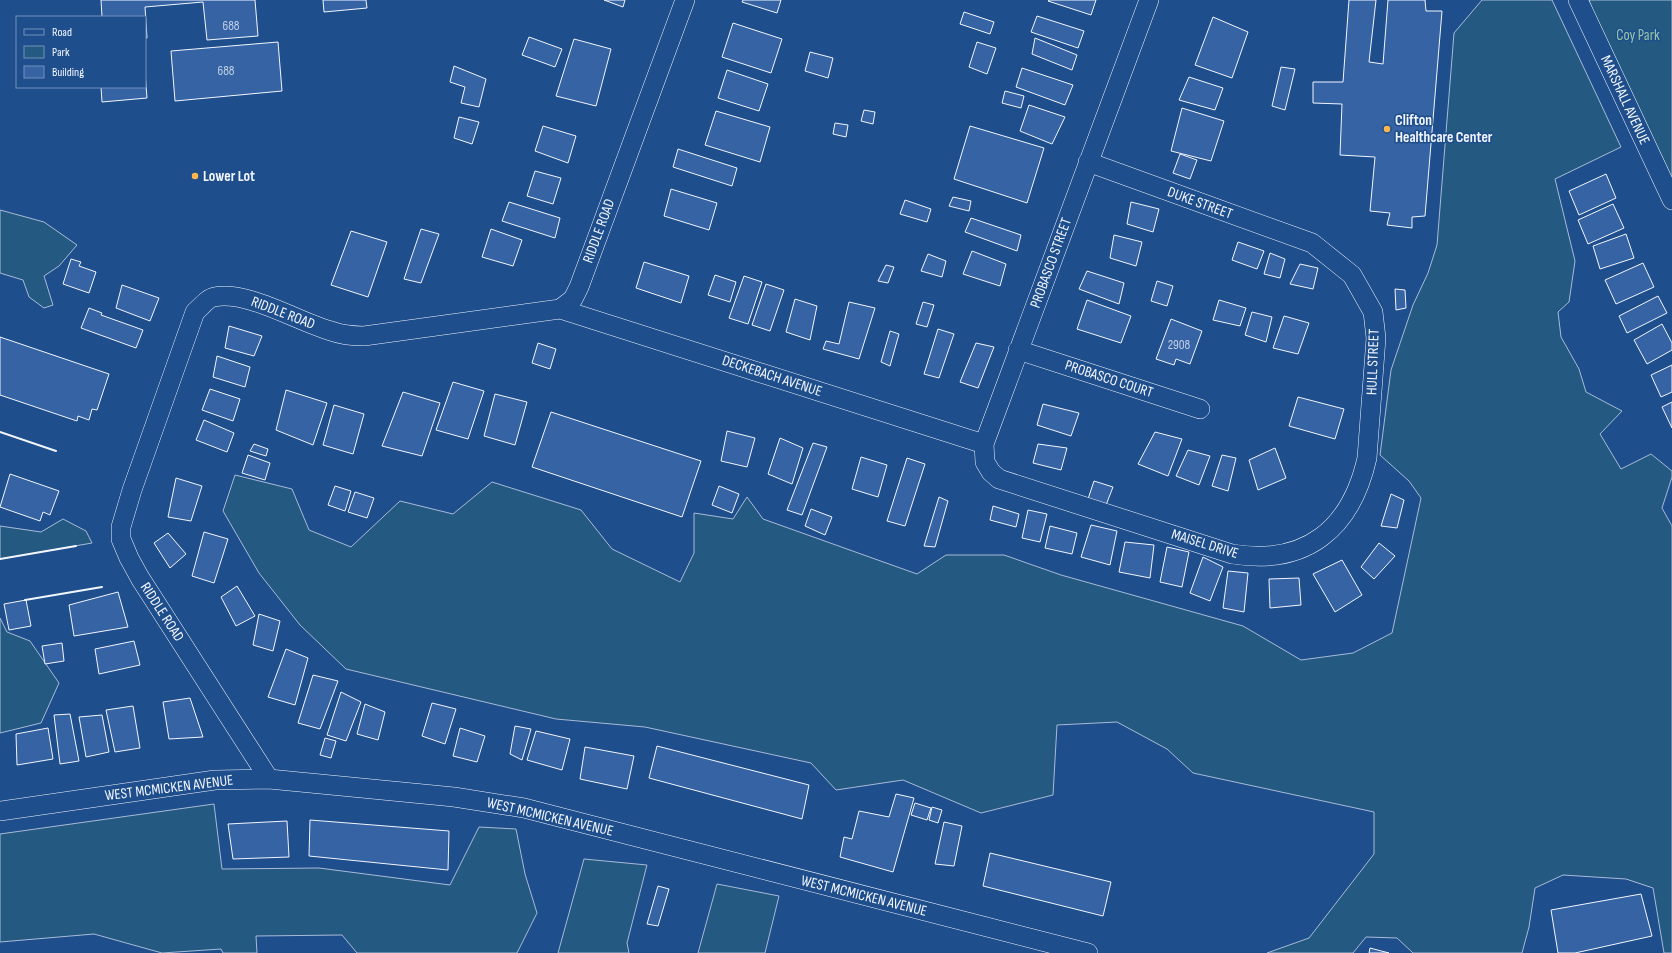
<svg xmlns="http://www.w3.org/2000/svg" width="1672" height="953" font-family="'Sofia Sans Condensed',sans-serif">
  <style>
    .green { fill: #245a82; stroke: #a8bbd7 }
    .building { fill: #3563a3; stroke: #f2f6ff }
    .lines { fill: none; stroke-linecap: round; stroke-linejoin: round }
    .street-casing { stroke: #f2f6ff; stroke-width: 20 }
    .street { stroke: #1f4e8c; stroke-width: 19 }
    .wall { stroke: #f2f6ff; stroke-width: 2 }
    .poi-dot { fill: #ffb74d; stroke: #1f4e8c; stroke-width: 1.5 }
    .labels { text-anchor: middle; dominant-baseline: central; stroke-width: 3; stroke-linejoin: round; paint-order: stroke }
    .number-label { font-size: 13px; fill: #c3d1e8 }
    .park-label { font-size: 15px; fill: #97c8a6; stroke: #1f4e8c }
    .street-label { font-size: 15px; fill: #f2f6ff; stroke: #1f4e8c }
    .poi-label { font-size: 15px; font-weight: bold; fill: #f2f6ff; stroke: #1f4e8c; text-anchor: start }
  </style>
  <rect width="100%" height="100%" fill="#1f4e8c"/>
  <path class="green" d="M1482 0H1552L1621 147 1555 179 1575 261 1569 302 1558 312 1561 337 1579 369 1586 392 1622 411 1600 434 1621 469 1651 454 1672 471V477L1662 508 1672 526V953H1664L1653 888 1626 879 1563 875 1535 888 1529 927 1522 953H1413L1397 938 1366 937 1353 953H1267L1309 938 1374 854V812L1193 773 1167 749 1117 722 1057 725 1053 795 981 813 903 780 836 790 811 763 645 727 556 719 346 669 300 625 259 573 223 511 235 475 292 489 309 530 351 547 400 501 453 514 492 482 581 510 612 549 680 582 694 553V513L733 519 747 497 763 519 917 574 946 555H1004L1061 575 1243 626 1301 660 1353 653 1392 633 1421 498 1409 481 1380 455 1391 370 1413 305 1428 273 1437 245 1454 33Z
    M1589 0H1672V200L1620 89Z
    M0 210 44 222 77 245 59 266 44 276 53 305 44 308 29 297 23 280 0 273Z
    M63 519 86 531 92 543 0 559V526L41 532Z
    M0 618 7 632 30 641 59 683 41 723 0 733Z
    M214 804 222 869 319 868 450 885 479 827 516 829 525 874 537 913 517 953H357L342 935 256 936 257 953H223L221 949 162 953 94 934 0 942V834Z
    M584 859 647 865 627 943 629 953H558Z
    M717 884 779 896 765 953H698Z"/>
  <path class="building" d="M101 0H255L258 36 207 40 203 2 145 7 147 38H145V17H102Z
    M323 0H366L367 8 324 12Z
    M604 0H625L623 7Z
    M743 0H781L777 13 742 2Z
    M1049 0H1096L1091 15 1048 1Z
    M1349 0H1376L1369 62 1383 64 1388 0H1425L1426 11H1442L1425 216 1412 217V228L1387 225 1390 213 1370 211 1375 157 1340 155 1342 104 1313 103V82H1343Z
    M964 12 994 22 990 34 960 24Z
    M1037 16 1084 31 1078 48 1031 32Z
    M1213 17 1248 32 1232 78 1195 65Z
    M733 23 782 39 771 73 722 57Z
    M529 37 562 49 555 67 522 55Z
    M1035 38 1077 55 1072 70 1032 54Z
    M574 39 611 49 596 106 556 96Z
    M278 42 282 91 175 101 171 51Z
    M977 42 996 48 987 74 969 67Z
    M810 52 833 58 828 78 805 71Z
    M454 66 486 79 479 107 461 103 465 87 450 82Z
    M1281 67 1295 69 1285 110 1272 106Z
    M1022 68 1073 85 1065 105 1016 87Z
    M727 70 768 84 759 111 718 98Z
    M145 72 147 98 102 102 101 87H145Z
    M1189 77 1223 88 1215 110 1179 100Z
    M1005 91 1024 96 1021 108 1002 103Z
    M1029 105 1065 117 1052 144 1020 131Z
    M1182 108 1224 121 1211 161 1171 151Z
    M864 110 875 112 873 124 861 121Z
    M716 111 770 127 760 162 705 145Z
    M459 117 479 122 472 144 454 138Z
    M835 123 848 125 846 137 833 134Z
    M543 126 576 136 568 163 535 151Z
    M970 126 1044 148 1027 203 954 179Z
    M678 149 737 168 732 186 673 167Z
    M1180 154 1197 160 1190 179 1173 173Z
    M535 171 561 178 553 204 527 196Z
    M1606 174 1616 198 1579 215 1569 191Z
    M671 189 717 203 709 230 664 216Z
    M953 197 971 201 969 211 949 206Z
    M905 200 931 209 927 222 900 214Z
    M509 202 560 218 555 238 502 221Z
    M1131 202 1159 209 1153 232 1127 224Z
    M1613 204 1624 228 1588 244 1578 220Z
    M971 218 1021 235 1017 251 965 232Z
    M421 229 439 234 421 283 404 279Z
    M491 229 522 240 513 266 482 257Z
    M351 231 387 242 368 297 331 285Z
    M1626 234 1634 258 1600 269 1593 246Z
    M1114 235 1142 242 1136 266 1110 258Z
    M1238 242 1264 251 1257 269 1232 260Z
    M972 251 1006 264 1000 286 963 274Z
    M1270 253 1285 259 1280 278 1264 274Z
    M928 254 946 261 942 277 921 271Z
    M71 259 81 262 79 266 96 272 89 293 63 284Z
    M644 262 689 276 681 303 636 288Z
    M1643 263 1654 287 1616 304 1605 280Z
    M1300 264 1318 268 1313 289 1290 284Z
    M886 265 894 267 888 283 878 281Z
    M1087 271 1124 283 1119 304 1079 289Z
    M715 275 736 282 730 302 708 295Z
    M744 276 762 282 748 324 729 318Z
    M1157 281 1173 286 1167 306 1151 301Z
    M766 284 784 290 770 331 752 325Z
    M122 285 159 298 150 321 116 308Z
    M1395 289 1405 290 1406 308 1396 310Z
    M1658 296 1667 313 1627 333 1619 316Z
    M795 299 817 306 810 340 786 332Z
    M1087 300 1131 316 1121 343 1077 329Z
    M1219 300 1246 308 1240 326 1213 320Z
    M849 302 875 308 859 359 823 349 826 341 839 344Z
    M923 302 934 305 927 327 916 324Z
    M89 308 102 313 101 315 143 330 136 348 81 328Z
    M1252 312 1272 317 1266 342 1245 335Z
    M1284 316 1309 323 1298 354 1273 348Z
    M1171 319 1202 331 1190 364 1176 359 1174 365 1156 359Z
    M1662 324 1672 343V350L1647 364 1634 340Z
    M229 326 262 336 254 356 225 348Z
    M938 329 954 334 939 378 924 374Z
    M890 331 899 334 890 366 881 362Z
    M0 337 109 374 97 410 92 409 89 420 78 416 77 421 0 395Z
    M538 343 556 349 550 369 532 363Z
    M976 343 994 347 978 388 960 382Z
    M217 356 250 367 245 387 213 377Z
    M1672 365V392L1661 397 1651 375Z
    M453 382 484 391 468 439 436 430Z
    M210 389 240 399 233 421 202 410Z
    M286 390 327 403 313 445 276 430Z
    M403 392 440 403 422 456 382 446Z
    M495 394 527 402 515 445 484 436Z
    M1298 397 1344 409 1335 439 1289 426Z
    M1672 402V428L1662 407Z
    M1043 404 1079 413 1071 436 1037 425Z
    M334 405 364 414 353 454 323 445Z
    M551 412 701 461 682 517 532 467Z
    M204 420 234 433 227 452 196 440Z
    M727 431 755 438 747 467 721 461Z
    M1155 432 1182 439 1168 476 1138 464Z
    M780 438 803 448 792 484 768 474Z
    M813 443 827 447 802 515 787 510Z
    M254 444 268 449 266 456 250 451Z
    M1038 444 1067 448 1061 470 1033 463Z
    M1275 448 1286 478 1258 490 1249 460Z
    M1188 450 1210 456 1199 485 1176 476Z
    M248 455 270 463 265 480 242 473Z
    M1222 455 1236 458 1228 491 1212 486Z
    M861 457 887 465 878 497 852 489Z
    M907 458 925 464 905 526 887 521Z
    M10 474 59 491 50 515 43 512 40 521 0 507Z
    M176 478 202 486 191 521 168 517Z
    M1094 481 1113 487 1106 505 1088 499Z
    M335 486 351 491 345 511 328 505Z
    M719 486 739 494 732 513 712 505Z
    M355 492 374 498 367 518 348 512Z
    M1391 494 1404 500 1397 528 1381 526Z
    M939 497 948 501 935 547 924 546Z
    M993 506 1019 514 1016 527 990 520Z
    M811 509 832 517 825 535 805 526Z
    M1028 510 1047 514 1040 542 1022 538Z
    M1091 525 1117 531 1110 565 1081 557Z
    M1050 526 1077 533 1072 554 1045 548Z
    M204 532 228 539 214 583 192 576Z
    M168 533 186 554 170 568 154 543Z
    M1125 542 1154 545 1150 578 1119 572Z
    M1379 543 1395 556 1374 579 1361 567Z
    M1167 547 1189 552 1182 587 1160 582Z
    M1203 557 1223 567 1210 601 1190 593Z
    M1342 560 1362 595 1335 612 1313 574Z
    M1228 571 1248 573 1244 612 1223 608Z
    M1299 578 1301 605 1270 608 1269 579Z
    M237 586 255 616 236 626 221 597Z
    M118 592 128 627 74 636 69 605Z
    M26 600 31 626 9 630 4 604Z
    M259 614 280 621 273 651 253 645Z
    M134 641 140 665 99 674 95 649Z
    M62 643 64 661 45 664 42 646Z
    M286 649 308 658 295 705 268 697Z
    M313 675 338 681 320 729 298 723Z
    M341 692 361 702 346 741 327 735Z
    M190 698 203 737 169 739 163 702Z
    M432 703 456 709 445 744 422 736Z
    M365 704 385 712 378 740 357 734Z
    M133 706 140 748 115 752 106 710Z
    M70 714 79 761 60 764 54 715Z
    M102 715 109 752 86 757 79 717Z
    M515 726 531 729 522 760 510 754Z
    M48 728 53 759 17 765 16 734Z
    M460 728 485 736 477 762 453 756Z
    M536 731 570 739 562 770 527 760Z
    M325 738 336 741 331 758 320 755Z
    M657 746 809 785 802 819 649 778Z
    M585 747 634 756 627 789 580 779Z
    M896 794 914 798 893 872 840 857 844 837 852 839 859 811 889 817Z
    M915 803 931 808 927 820 911 815Z
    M932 807 942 810 938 823 929 820Z
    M310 820 449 831 448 870 309 856Z
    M287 821 289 857 233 859 228 824Z
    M944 822 962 826 954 866 935 864Z
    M990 853 1111 882 1103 916 983 886Z
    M658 886 669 889 658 926 647 924Z
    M1641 894 1652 936 1575 953H1558L1551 910Z
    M1370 948 1389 953H1369Z"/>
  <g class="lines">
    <g class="street-casing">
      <path id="street" d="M1578 0 1672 200
        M1088 162 1312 243 1352 275 1373 312 1376 338 1367 458C1351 529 1306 566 1232 554L999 479 991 472 985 462 984 444 1149 0
        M560 309 984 444
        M1018 350 1200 409
        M269 779 140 578 129 558 121 539V527L132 490 195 312C200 308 208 298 214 297 248 290 298 322 331 331 342 335 352 336 364 336L560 309 573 299 579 287 685 0
        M0 811 215 780 269 779 454 797 524 808 1088 953"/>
    </g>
    <use href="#street" class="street"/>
    <path class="wall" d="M0 432 56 451
      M0 559 76 546
      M25 600 102 587"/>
  </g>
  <g class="poi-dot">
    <circle cx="1387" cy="129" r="4"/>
    <circle cx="195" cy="176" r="4"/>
  </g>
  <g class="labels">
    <g class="number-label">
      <text x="231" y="26">688</text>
      <text x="226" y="71">688</text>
      <text x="1179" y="345">2908</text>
    </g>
    <g class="park-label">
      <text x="1638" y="35">Coy Park</text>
    </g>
    <g class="street-label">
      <text transform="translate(1625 100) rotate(65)">MARSHALL AVENUE</text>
      <text transform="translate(1200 203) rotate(20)">DUKE STREET</text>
      <text transform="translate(599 231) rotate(-70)">RIDDLE ROAD</text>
      <text transform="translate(1051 263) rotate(-70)">PROBASCO STREET</text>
      <text transform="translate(283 313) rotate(21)">RIDDLE ROAD</text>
      <text transform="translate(1373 362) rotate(-88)">HULL STREET</text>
      <text transform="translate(772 376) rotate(18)">DECKEBACH AVENUE</text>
      <text transform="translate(1109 379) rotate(18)">PROBASCO COURT</text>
      <text transform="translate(1205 544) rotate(17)">MAISEL DRIVE</text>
      <text transform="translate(162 612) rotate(57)">RIDDLE ROAD</text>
      <text transform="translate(169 788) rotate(-7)">WEST MCMICKEN AVENUE</text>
      <text transform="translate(550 817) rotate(13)">WEST MCMICKEN AVENUE</text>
      <text transform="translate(864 896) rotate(14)">WEST MCMICKEN AVENUE</text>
    </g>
    <g class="poi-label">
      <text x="1395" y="120">Clifton<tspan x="1395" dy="17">Healthcare Center</tspan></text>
      <text x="203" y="176">Lower Lot</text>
    </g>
  </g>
  <rect x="16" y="16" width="130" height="72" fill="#1f4e8c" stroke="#7391ba"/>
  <rect x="24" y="29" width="20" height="6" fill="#1f4e8c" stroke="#7391ba"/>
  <text x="52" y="36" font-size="12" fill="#f2f6ff">Road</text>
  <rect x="24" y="46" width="20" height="12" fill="#245a82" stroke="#7391ba"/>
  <text x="52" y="56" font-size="12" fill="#f2f6ff">Park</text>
  <rect x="24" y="66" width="20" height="12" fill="#3563a3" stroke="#7391ba"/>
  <text x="52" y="76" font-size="12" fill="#f2f6ff">Building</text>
</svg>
